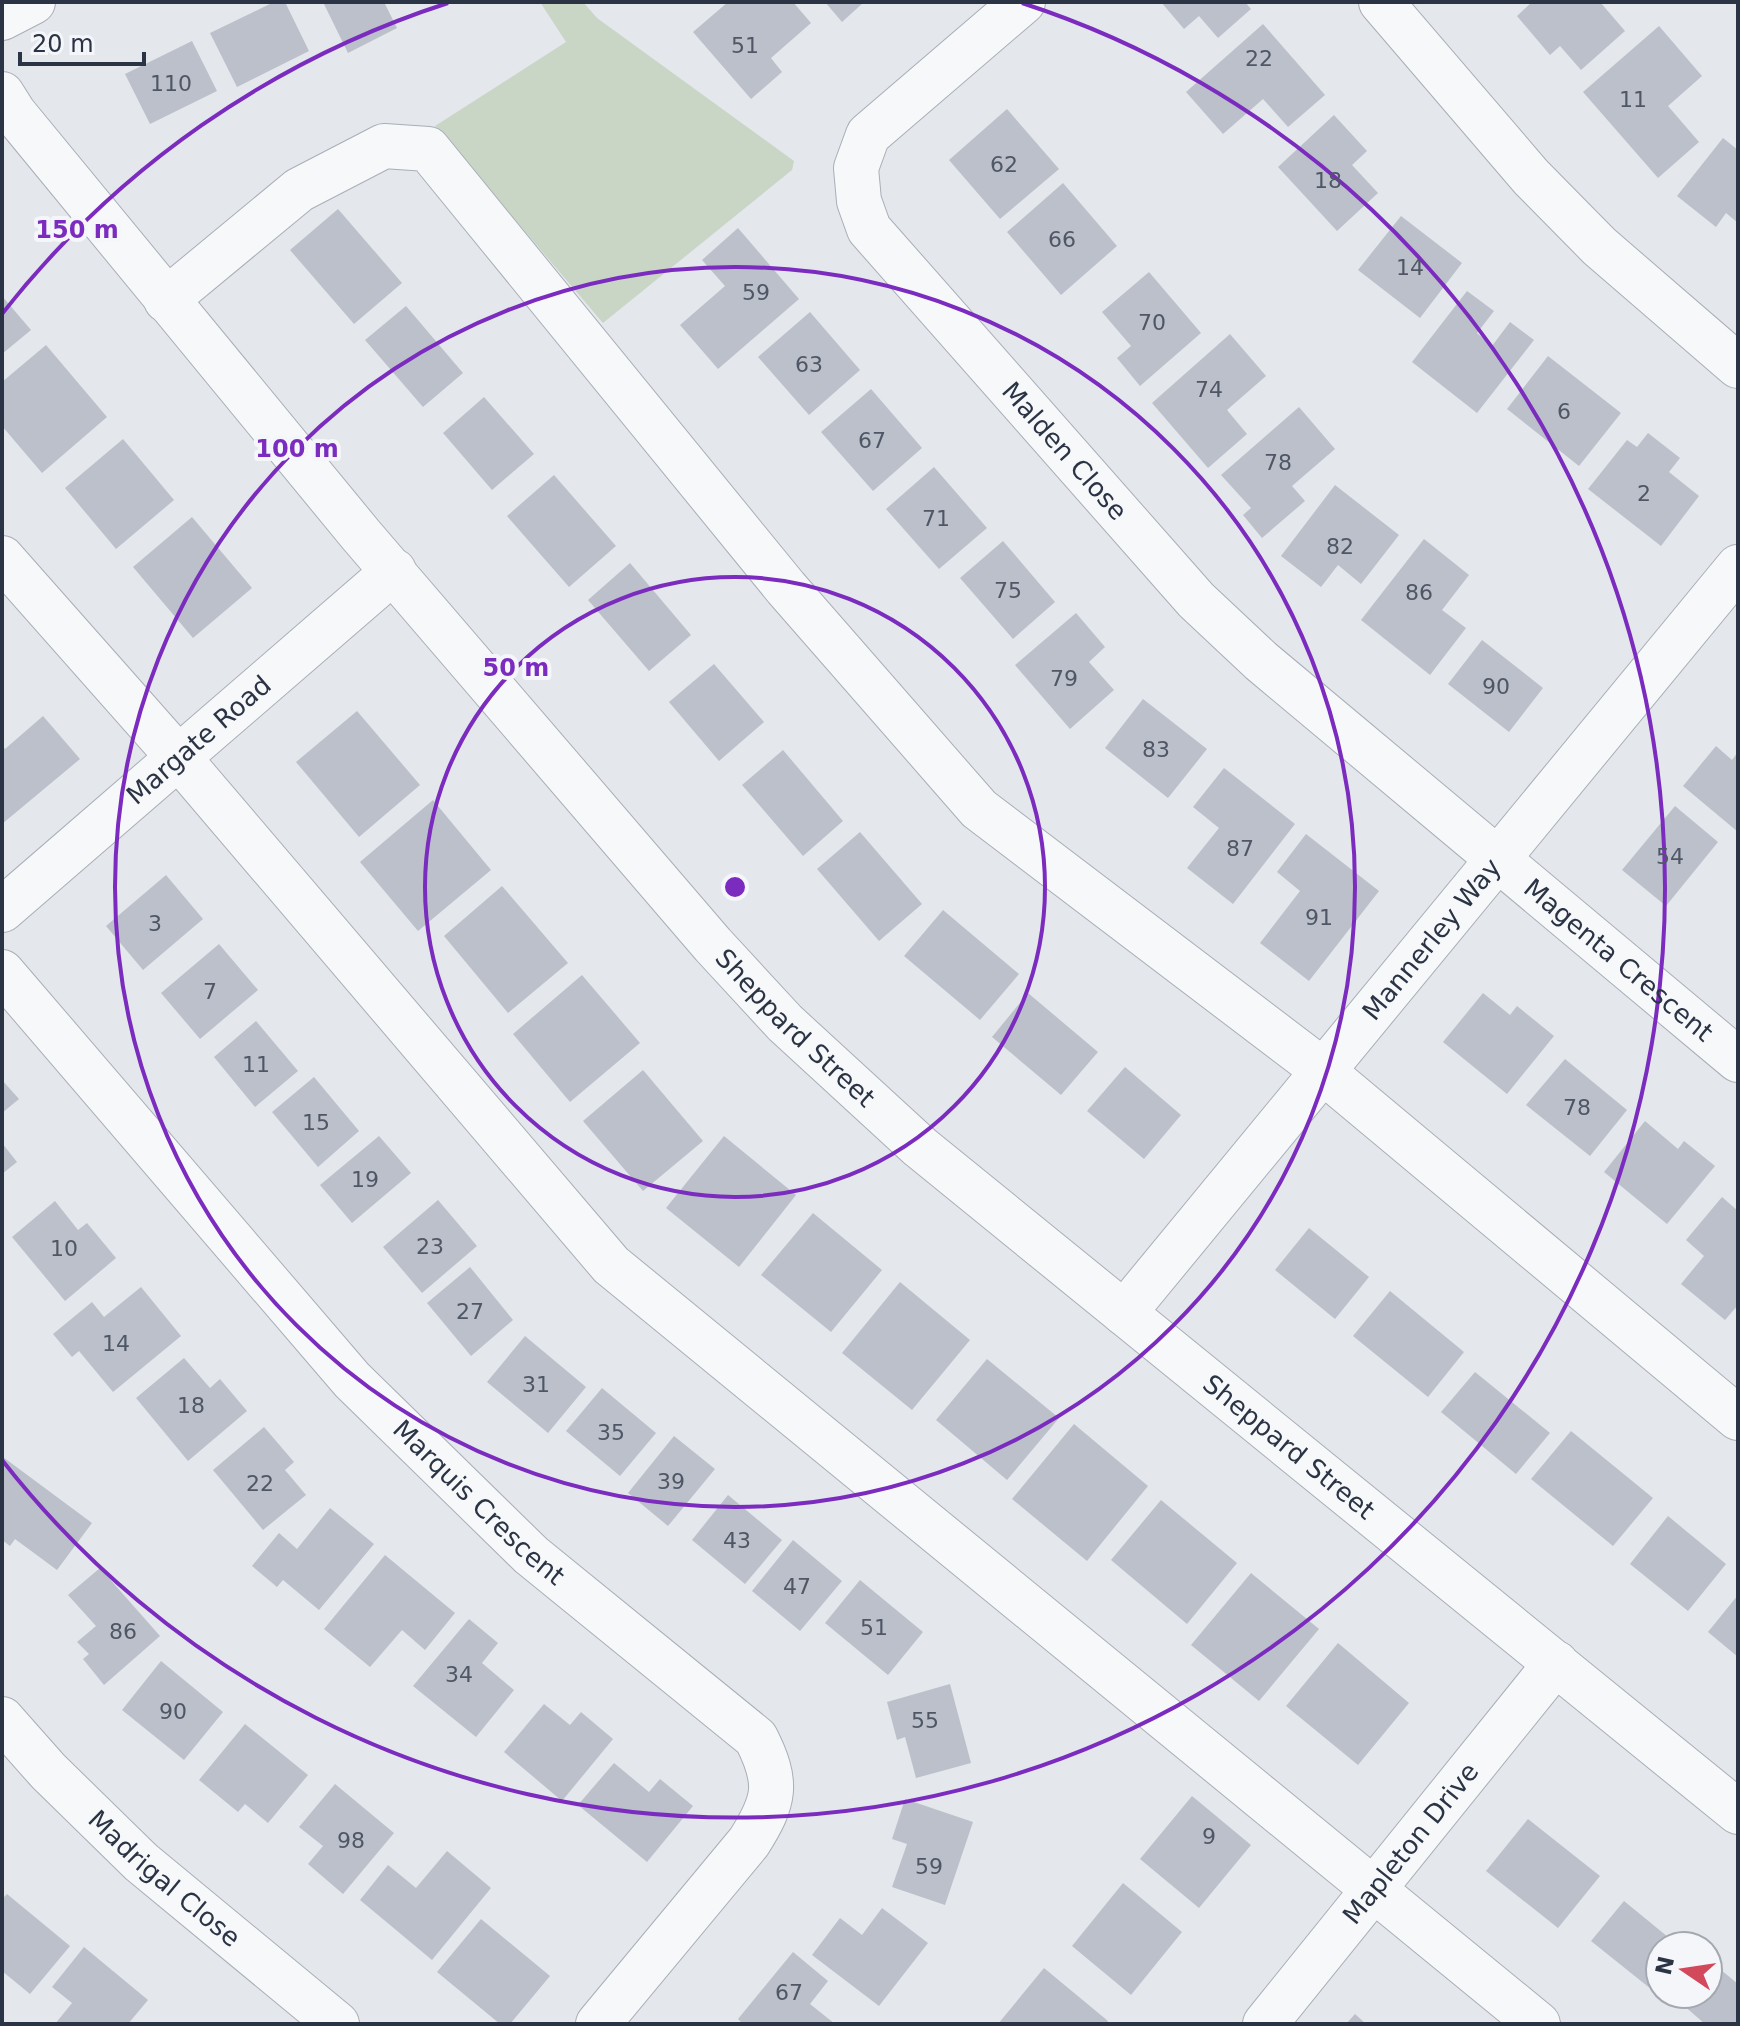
<svg xmlns="http://www.w3.org/2000/svg" width="1740" height="2026" font-family="'DejaVu Sans',sans-serif">
  <style>
    .green { fill: #c9d6c5 }
    .building { fill: #bbc0ca }
    .lines { fill: none; stroke-linecap: round; stroke-linejoin: round }
    .minor-casing { stroke: #a9aeb7; stroke-width: 46 }
    .minor { stroke: #f7f8fa; stroke-width: 44 }
    .ring { fill: none; stroke: #7b2cbf; stroke-width: 4 }
    .labels { text-anchor: middle; dominant-baseline: central; stroke-width: 8; stroke-linejoin: round; paint-order: stroke }
    .number-label { font-size: 22px; fill: #4f5766 }
    .street-label { font-size: 26px; fill: #2b3445; stroke: #f4f6f9 }
    .centre { fill: #7b2cbf; stroke: #f4f6f9; stroke-width: 4 }
    .ring-label { font-size: 24px; text-anchor: middle; font-weight: bold; fill: #7b2cbf; stroke: #f4f6f9; stroke-width: 8; stroke-linejoin: round; paint-order: stroke }
  </style>
  <rect width="100%" height="100%" fill="#e4e7ec"/>
  <path class="green" d="M540 2H583L597 18 794 161 792 170 603 323 435 126 566 42Z"/>
  <path class="building" d="M274 2H285L309 51 237 87 210 33Z
    M323 2H384L397 28 348 53Z
    M728 2H793L811 23 771 58 782 72 751 99 693 32Z
    M825 2H864L842 22Z
    M1161 2H1245L1251 9 1218 38 1199 16 1184 29Z
    M1532 2H1600L1625 31 1581 70 1560 46 1550 55 1517 16Z
    M1263 24 1325 95 1288 127 1263 99 1223 134 1186 92Z
    M1659 26 1702 76 1668 106 1699 142 1658 178 1583 92Z
    M192 41 217 91 150 124 125 74Z
    M1007 109 1059 169 1000 219 949 160Z
    M1334 115 1367 151 1352 165 1378 193 1337 231 1278 167Z
    M1723 138 1738 150V223L1726 213 1716 227 1677 196Z
    M1063 183 1117 246 1061 295 1007 232Z
    M338 209 402 283 354 324 290 250Z
    M1401 216 1462 263 1420 318 1358 270Z
    M738 228 799 299 718 369 680 325 725 286 702 260Z
    M1149 272 1201 333 1140 386 1117 358 1131 346 1102 312Z
    M1467 291 1494 311 1477 333 1492 346 1510 322 1534 340 1477 413 1412 362Z
    M2 296 31 330 2 354Z
    M406 306 463 373 423 407 365 340Z
    M810 312 860 370 809 415 758 357Z
    M1230 334 1266 376 1227 410 1247 434 1208 468 1152 403Z
    M46 345 107 417 42 473 2 426V382Z
    M1548 356 1621 413 1579 466 1507 409Z
    M871 389 922 448 873 491 821 432Z
    M484 397 534 454 492 490 443 433Z
    M1299 407 1335 449 1292 486 1305 501 1262 538 1243 515 1251 508 1221 475Z
    M1648 433 1680 458 1669 472 1699 496 1661 546 1588 489 1627 440 1637 447Z
    M123 439 174 500 116 549 65 488Z
    M934 467 987 528 939 569 886 509Z
    M554 475 616 546 569 587 507 516Z
    M1335 485 1399 535 1361 584 1338 565 1321 587 1281 556Z
    M192 517 252 588 193 638 133 567Z
    M1424 539 1469 575 1442 610 1466 628 1430 675 1361 620Z
    M1003 541 1055 602 1013 639 960 578Z
    M630 563 691 635 649 671 588 600Z
    M1076 613 1105 647 1089 662 1114 690 1070 729 1015 665Z
    M1482 640 1543 688 1509 732 1448 684Z
    M714 664 764 722 719 761 669 702Z
    M1143 699 1207 749 1168 798 1105 748Z
    M357 711 420 785 359 837 296 762Z
    M43 716 80 759 2 824V745L5 749Z
    M1716 746 1732 760 1738 752V832L1683 786Z
    M783 750 843 821 803 856 742 785Z
    M1224 768 1295 824 1233 904 1187 868 1219 828 1193 807Z
    M433 800 491 870 418 931 360 862Z
    M1675 806 1718 842 1666 906 1622 870Z
    M860 832 922 904 879 941 817 869Z
    M1306 834 1379 891 1309 981 1260 943 1300 891 1277 872Z
    M166 875 203 919 143 970 106 926Z
    M502 886 568 963 508 1013 444 936Z
    M943 910 1019 974 980 1020 904 956Z
    M219 944 258 990 200 1039 161 993Z
    M582 975 640 1043 570 1102 513 1034Z
    M1028 993 1098 1052 1061 1095 992 1037Z
    M1483 993 1510 1015 1517 1006 1554 1036 1507 1094 1443 1042Z
    M256 1021 298 1071 255 1107 214 1057Z
    M1565 1059 1627 1110 1590 1156 1526 1105Z
    M1125 1067 1181 1115 1144 1159 1087 1111Z
    M643 1070 703 1141 643 1191 583 1121Z
    M314 1077 359 1131 318 1167 272 1112Z
    M2 1080 19 1099 2 1113Z
    M1645 1121 1678 1149 1684 1141 1715 1166 1667 1224 1604 1172Z
    M379 1136 411 1173 352 1223 320 1185Z
    M724 1136 796 1195 739 1267 666 1208Z
    M2 1143 17 1162 2 1174Z
    M1722 1197 1738 1211V1305L1725 1320 1681 1284 1704 1256 1686 1240Z
    M438 1200 477 1246 422 1293 383 1247Z
    M55 1201 78 1230 87 1223 116 1258 65 1301 12 1237Z
    M813 1213 882 1270 831 1332 761 1275Z
    M1309 1228 1369 1277 1335 1319 1275 1270Z
    M470 1267 513 1320 471 1356 427 1303Z
    M900 1282 970 1340 912 1410 842 1353Z
    M141 1287 181 1336 113 1392 79 1351 72 1357 53 1334 92 1302 104 1317Z
    M1390 1291 1464 1352 1428 1397 1353 1336Z
    M525 1336 586 1387 548 1433 487 1382Z
    M184 1358 210 1388 220 1379 247 1411 188 1461 136 1398Z
    M987 1359 1059 1418 1007 1480 936 1420Z
    M1475 1372 1550 1433 1516 1474 1441 1412Z
    M602 1388 656 1433 620 1476 566 1431Z
    M1074 1424 1148 1486 1087 1561 1012 1499Z
    M264 1427 294 1462 285 1470 306 1495 263 1530 213 1470Z
    M1571 1431 1653 1498 1613 1546 1531 1479Z
    M674 1436 715 1469 668 1526 628 1493Z
    M3 1457 92 1523 57 1570 15 1539 10 1546 2 1540Z
    M728 1495 782 1540 745 1584 692 1540Z
    M1161 1500 1237 1563 1187 1624 1111 1560Z
    M330 1508 374 1544 319 1610 283 1580 277 1587 252 1566 279 1533 297 1549Z
    M1668 1516 1726 1564 1688 1611 1630 1564Z
    M793 1540 842 1581 800 1631 752 1591Z
    M385 1555 455 1613 425 1650 402 1630 370 1667 324 1629Z
    M100 1568 160 1636 104 1685 83 1659 89 1654 77 1642 96 1626 68 1595Z
    M1251 1573 1319 1629 1259 1701 1191 1645Z
    M860 1580 923 1632 888 1675 825 1623Z
    M1738 1595V1657L1708 1632Z
    M469 1619 498 1643 482 1663 514 1690 476 1737 413 1686Z
    M1338 1643 1409 1703 1358 1765 1286 1706Z
    M161 1661 223 1712 184 1760 122 1710Z
    M950 1684 971 1763 916 1778 905 1737 897 1740 887 1702Z
    M544 1704 570 1725 581 1712 613 1739 562 1801 504 1752Z
    M245 1724 308 1775 268 1823 245 1804 238 1812 199 1780Z
    M614 1763 649 1792 660 1779 693 1806 647 1862 578 1805Z
    M335 1784 394 1833 343 1894 308 1864 323 1846 299 1827Z
    M1192 1796 1251 1845 1199 1908 1140 1859Z
    M905 1799 973 1822 945 1905 892 1887 907 1844 892 1839Z
    M1528 1819 1600 1876 1558 1928 1486 1871Z
    M447 1851 491 1888 432 1960 360 1900 388 1865 416 1888Z
    M1123 1883 1182 1932 1131 1995 1072 1946Z
    M7 1894 70 1946 30 1994 2 1971V1899Z
    M1624 1901 1679 1946H1660V1978L1651 1989 1591 1941Z
    M882 1908 928 1943 879 2006 812 1955 840 1918 862 1935Z
    M481 1919 550 1976 510 2024H500L437 1972Z
    M84 1947 148 2000 128 2024H55L72 2003 52 1987Z
    M793 1952 828 1981 810 2004 835 2024H743L738 2019Z
    M1715 1965 1738 1984V2024H1705L1682 2004 1690 1994H1708V1973Z
    M1044 1968 1108 2021 1106 2024H998Z
    M1355 2014 1366 2024H1346Z"/>
  <g class="lines">
    <g class="minor-casing">
      <g id="minor">
        <path id="s1" d="M1023 2 868 135 856 168 859 201 869 229 1196 600 1261 661 1738 1060"/>
        <path d="M1381 2 1531 177 1599 246 1738 366"/>
        <path d="M2 18 33 2"/>
        <path id="s2" d="M2 94 14 113 361 535 713 945 785 1023 920 1147 1738 1812"/>
        <path d="M166 300 299 190 384 146 428 149 786 588 979 809 1308 1059 1738 1418"/>
        <path d="M2 558 178 757 611 1265 1538 2024"/>
        <path id="s3" d="M2 910 394 571"/>
        <path id="s4" d="M2 972 352 1380 531 1555 756 1738C779 1783 775 1801 749 1842L598 2024"/>
        <path id="s5" d="M1124 1313 1738 567"/>
        <path id="s6" d="M2 1719 48 1771 141 1862 337 2024"/>
        <path id="s7" d="M1265 2024 1556 1663"/>
      </g>
    </g>
    <use href="#minor" class="minor"/>
  </g>
  <g class="ring">
    <circle cx="735" cy="887" r="310"/>
    <circle cx="735" cy="887" r="620"/>
    <path d="M2 314A930 930 0 0 1 448 3M1022 3A930 930 0 1 1 2 1460"/>
  </g>
  <g class="labels">
    <g class="number-label">
      <text x="745" y="45">51</text>
      <text x="1259" y="58">22</text>
      <text x="171" y="83">110</text>
      <text x="1633" y="99">11</text>
      <text x="1004" y="164">62</text>
      <text x="1328" y="180">18</text>
      <text x="1062" y="239">66</text>
      <text x="1410" y="267">14</text>
      <text x="756" y="292">59</text>
      <text x="1152" y="322">70</text>
      <text x="809" y="364">63</text>
      <text x="1209" y="389">74</text>
      <text x="1564" y="411">6</text>
      <text x="872" y="440">67</text>
      <text x="1278" y="462">78</text>
      <text x="1644" y="493">2</text>
      <text x="936" y="518">71</text>
      <text x="1340" y="546">82</text>
      <text x="1008" y="590">75</text>
      <text x="1419" y="592">86</text>
      <text x="1064" y="678">79</text>
      <text x="1496" y="686">90</text>
      <text x="1156" y="749">83</text>
      <text x="1240" y="848">87</text>
      <text x="1670" y="856">54</text>
      <text x="1319" y="917">91</text>
      <text x="155" y="923">3</text>
      <text x="210" y="991">7</text>
      <text x="256" y="1064">11</text>
      <text x="1577" y="1107">78</text>
      <text x="316" y="1122">15</text>
      <text x="365" y="1179">19</text>
      <text x="430" y="1246">23</text>
      <text x="64" y="1248">10</text>
      <text x="470" y="1311">27</text>
      <text x="116" y="1343">14</text>
      <text x="536" y="1384">31</text>
      <text x="191" y="1405">18</text>
      <text x="611" y="1432">35</text>
      <text x="671" y="1481">39</text>
      <text x="260" y="1483">22</text>
      <text x="737" y="1540">43</text>
      <text x="797" y="1586">47</text>
      <text x="874" y="1627">51</text>
      <text x="123" y="1631">86</text>
      <text x="459" y="1674">34</text>
      <text x="173" y="1711">90</text>
      <text x="925" y="1720">55</text>
      <text x="1209" y="1836">9</text>
      <text x="351" y="1840">98</text>
      <text x="929" y="1866">59</text>
      <text x="789" y="1992">67</text>
    </g>
    <g class="street-label">
      <text stroke="none"><textPath href="#s1" startOffset="598">Malden Close</textPath></text>
      <text stroke="none"><textPath href="#s3" startOffset="260">Margate Road</textPath></text>
      <text stroke="none"><textPath href="#s5" startOffset="484">Mannerley Way</textPath></text>
      <text stroke="none"><textPath href="#s1" startOffset="1352">Magenta Crescent</textPath></text>
      <text stroke="none"><textPath href="#s2" startOffset="1226">Sheppard Street</textPath></text>
      <text stroke="none"><textPath href="#s2" startOffset="1874">Sheppard Street</textPath></text>
      <text stroke="none"><textPath href="#s4" startOffset="714">Marquis Crescent</textPath></text>
      <text stroke="none"><textPath href="#s7" startOffset="232">Mapleton Drive</textPath></text>
      <text stroke="none"><textPath href="#s6" startOffset="228">Madrigal Close</textPath></text>
    </g>
  </g>
  <circle cx="735" cy="887" r="12" class="centre"/>
  <g class="ring-label">
    <text x="77" y="238">150 m</text>
    <text x="297" y="457">100 m</text>
    <text x="516" y="676">50 m</text>
  </g>
  <rect width="1740" height="2026" fill="none" stroke="#2b3445" stroke-width="8"/>
  <g transform="translate(1684 1970) rotate(283)"><circle r="38" fill="#f4f6f9" stroke="#a4a8b1" stroke-width="2"/>
  <path d="M0-6L14 30L0 20L-14 30Z" fill="#d1495b"/>
  <text y="-12" font-size="22" font-weight="bold" text-anchor="middle" fill="#2b3445">N</text>
  </g>
  <path d="M20 52v12h124v-12" fill="none" stroke="#2b3445" stroke-width="4"/>
  <text x="32" y="52" font-size="24" fill="#2b3445" stroke="#f4f6f9" stroke-width="6" paint-order="stroke">20 m</text>
</svg>
